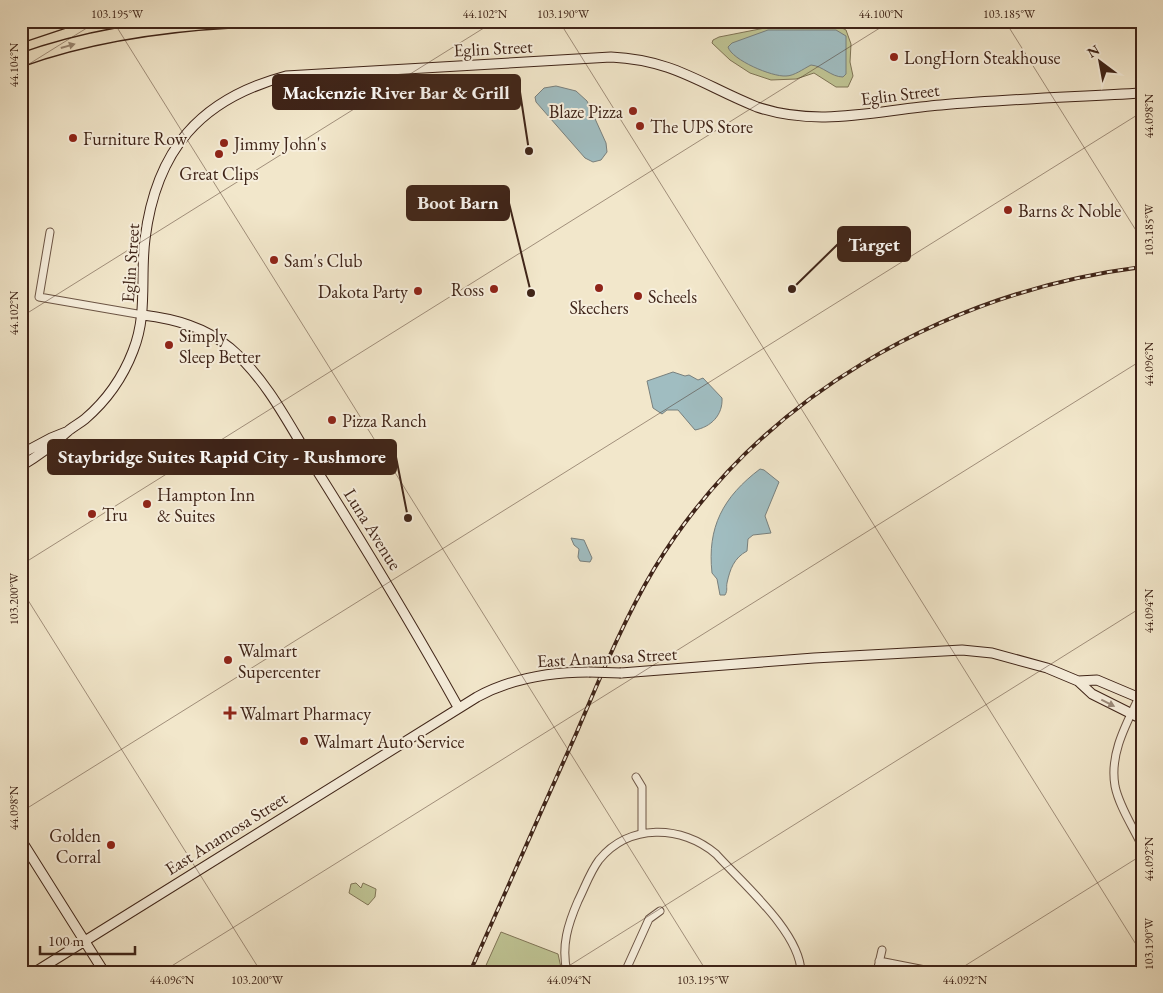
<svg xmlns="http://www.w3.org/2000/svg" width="1163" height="993" font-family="'EB Garamond',serif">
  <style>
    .green { fill: #bfc494; stroke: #7f7456 }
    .water { fill: #a0bdc1; stroke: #79807d }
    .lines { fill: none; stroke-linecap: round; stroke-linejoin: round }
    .street-casing { stroke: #6c5545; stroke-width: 9 }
    .secondary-casing { stroke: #3f2418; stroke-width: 11 }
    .highway-casing { stroke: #3f2418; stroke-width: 15 }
    .street { stroke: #f7efdd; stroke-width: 7 }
    .secondary { stroke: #f7efdd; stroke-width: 9 }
    .highway { stroke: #f2e7cb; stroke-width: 12 }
    .rail-casing { stroke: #3f2418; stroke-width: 4 }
    .rail { stroke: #f7efdd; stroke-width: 2; stroke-dasharray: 5.5; stroke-linecap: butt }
    .secondary-bridge-casing { stroke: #3f2418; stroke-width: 11; stroke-linecap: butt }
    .secondary-bridge { stroke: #f7efdd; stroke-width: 9 }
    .oneway { fill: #988672 }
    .oneway2 { fill: #9b8a7a }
    .ticks { fill: none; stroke: #3f2418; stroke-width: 1; stroke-opacity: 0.45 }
    .poi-dot { fill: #8f2418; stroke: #f7efdd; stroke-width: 2 }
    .labels { text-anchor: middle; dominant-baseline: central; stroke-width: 4; stroke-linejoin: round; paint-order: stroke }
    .street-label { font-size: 18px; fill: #3f2418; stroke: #f7efdd }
    .poi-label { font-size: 18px; fill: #3f2418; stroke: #f7efdd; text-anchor: start }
    .leader { fill: none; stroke: #3f2418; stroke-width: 2 }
    .callout-dot { fill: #3f2418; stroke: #f7efdd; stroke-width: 2 }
    .callout { fill: #3f2418; stroke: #3f2418; stroke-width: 2 }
    .callout-label { font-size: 19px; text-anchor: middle; font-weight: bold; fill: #fff }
    .neatline { fill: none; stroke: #3f2418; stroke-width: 2 }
    .ticks-label { font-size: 12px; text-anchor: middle; fill: #3f2418 }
  </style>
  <rect width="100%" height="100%" fill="#f2e7cb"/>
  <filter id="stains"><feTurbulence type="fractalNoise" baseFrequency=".004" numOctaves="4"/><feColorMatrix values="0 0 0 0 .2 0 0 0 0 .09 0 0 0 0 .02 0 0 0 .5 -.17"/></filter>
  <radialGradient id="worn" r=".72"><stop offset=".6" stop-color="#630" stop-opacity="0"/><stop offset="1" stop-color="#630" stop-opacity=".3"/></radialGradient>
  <path class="green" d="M791 26 842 28 846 30 851 44 850 62 853 76 848 87H836L814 73 796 79 771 80 750 73 730 60 712 43 713 40 719 37 770 27Z
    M356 883 361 888 363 883 376 889 375 897 368 905 349 893 351 884Z
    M501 932 558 954 562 972H483Z"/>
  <path class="water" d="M768 30H836L846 36V74L843 77C831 77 823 66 811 65 803 69 794 76 786 76 772 77 732 60 728 47L732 43Z
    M556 86 576 91 587 101 606 143 607 152 601 160 593 162 585 158 536 102 535 97 544 88Z
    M673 372 685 376 689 375 698 380 703 378 722 398C723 415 711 427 695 430L678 410H667L662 414 653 408 647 381Z
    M760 469 764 470 779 482 765 516 771 533 753 535 748 539 747 551C734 558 730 569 727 583 726 588 728 590 725 595H720L717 579 712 573C707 527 723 497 760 469Z
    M571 538 584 540 592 558 590 562 580 561 578 557 579 549 574 545Z"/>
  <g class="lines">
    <g class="street-casing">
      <path id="street" d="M50 232 39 297 143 315
        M1142 691C1128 721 1109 752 1115 786 1119 806 1133 827 1142 846
        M636 777 642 787V832
        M879 961 935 972
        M567 972C561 946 568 924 578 901 585 887 590 872 599 860 629 823 682 825 716 854 742 883 800 932 801 972
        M625 972 649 919 660 911
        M877 972 882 950"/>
    </g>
    <g class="secondary-casing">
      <path id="secondary" d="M143 315C175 319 205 327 230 348 267 379 291 428 316 469 365 547 413 626 458 707
        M21 454 51 438 66 432
        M21 466C38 456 52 446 67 432 72 427 79 424 85 419 106 401 123 377 133 351 148 314 140 277 145 239 156 150 200 99 286 76L611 57C674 60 702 85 757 107 819 128 878 110 941 105 1008 99 1075 97 1142 93
        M621 673 814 658 962 650 992 653 1047 668 1078 681 1092 694 1142 719
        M1078 681 1097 680 1142 699
        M21 840 104 972
        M35 972 477 697C512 678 549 672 589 672"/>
    </g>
    <g class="highway-casing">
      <path id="highway" d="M21 36 66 21
        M21 60C90 35 162 25 235 21"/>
    </g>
    <use href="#street" class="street"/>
    <use href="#secondary" class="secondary"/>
    <use href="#highway" class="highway"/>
    <g class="rail-casing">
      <path id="rail" d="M470 972C506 892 540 813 576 734 600 678 623 621 654 569 758 397 946 292 1142 267"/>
    </g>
    <use href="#rail" class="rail"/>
    <g class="secondary-bridge-casing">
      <path id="secondary-bridge" d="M589 672 621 673"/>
    </g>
    <use href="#secondary-bridge" class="secondary-bridge"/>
  </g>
  <defs><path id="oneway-solid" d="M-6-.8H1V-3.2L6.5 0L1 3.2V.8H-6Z" transform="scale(1.25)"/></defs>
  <use class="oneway" href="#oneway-solid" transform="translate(68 46) rotate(-16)"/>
  <use class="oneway2" href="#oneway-solid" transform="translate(1108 703) rotate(27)"/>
  <path class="ticks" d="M113 21 707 972M559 21 1142 954M1005 21 1142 240M21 69 98 21M21 317 495 21M21 565 891 21M21 589 261 972M21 812 1142 112M162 972 1142 360M559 972 1142 607M955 972 1142 855"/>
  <g class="poi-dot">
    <circle cx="894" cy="57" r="5"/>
    <circle cx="633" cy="111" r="5"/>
    <circle cx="640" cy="126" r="5"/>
    <circle cx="73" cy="138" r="5"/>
    <circle cx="224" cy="143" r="5"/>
    <circle cx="219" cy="154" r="5"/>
    <circle cx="1008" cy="210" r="5"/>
    <circle cx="274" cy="260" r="5"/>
    <circle cx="599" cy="288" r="5"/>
    <circle cx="494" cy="289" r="5"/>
    <circle cx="418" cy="291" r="5"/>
    <circle cx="638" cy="296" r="5"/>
    <circle cx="169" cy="345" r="5"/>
    <circle cx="332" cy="420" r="5"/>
    <circle cx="147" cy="504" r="5"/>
    <circle cx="92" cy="514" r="5"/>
    <circle cx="228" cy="660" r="5"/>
    <path d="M227.5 705.5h5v5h5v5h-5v5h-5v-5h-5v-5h5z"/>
    <circle cx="304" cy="741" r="5"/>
    <circle cx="111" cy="845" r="5"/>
  </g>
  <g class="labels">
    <g class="street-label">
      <text transform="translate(493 48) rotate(-3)">Eglin Street</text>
      <text transform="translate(900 94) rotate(-7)">Eglin Street</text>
      <text transform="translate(130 263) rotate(-86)">Eglin Street</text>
      <text transform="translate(373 529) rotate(58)">Luna Avenue</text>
      <text transform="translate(607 657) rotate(-3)">East Anamosa Street</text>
      <text transform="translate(226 833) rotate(-32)">East Anamosa Street</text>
    </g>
    <g class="poi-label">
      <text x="904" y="57">LongHorn Steakhouse</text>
      <text x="623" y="111" text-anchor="end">Blaze Pizza</text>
      <text x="650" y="126">The UPS Store</text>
      <text x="83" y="138">Furniture Row</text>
      <text x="234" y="143">Jimmy John's</text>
      <text x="219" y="173" text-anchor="middle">Great Clips</text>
      <text x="1018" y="210">Barns &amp; Noble</text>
      <text x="284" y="260">Sam's Club</text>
      <text x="484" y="289" text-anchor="end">Ross</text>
      <text x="408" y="291" text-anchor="end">Dakota Party</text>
      <text x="648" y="296">Scheels</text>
      <text x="599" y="307" text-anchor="middle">Skechers</text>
      <text x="179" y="335">Simply<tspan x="179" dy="21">Sleep Better</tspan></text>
      <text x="342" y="420">Pizza Ranch</text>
      <text x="157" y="494">Hampton Inn<tspan x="157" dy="21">&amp; Suites</tspan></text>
      <text x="102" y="514">Tru</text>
      <text x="238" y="650">Walmart<tspan x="238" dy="21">Supercenter</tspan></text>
      <text x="240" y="713">Walmart Pharmacy</text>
      <text x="314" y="741">Walmart Auto Service</text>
      <text x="101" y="835" text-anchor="end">Golden<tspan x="101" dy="21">Corral</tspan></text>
    </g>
  </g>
  <path class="leader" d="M529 151L520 92M531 293L509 203M792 289L838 244M408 518L396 457"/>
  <g class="callout-dot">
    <circle cx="529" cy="151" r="5"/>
    <circle cx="531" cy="293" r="5"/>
    <circle cx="792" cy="289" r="5"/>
    <circle cx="408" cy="518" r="5"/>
  </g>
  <g class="callout">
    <rect x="273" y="75" width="247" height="34" rx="5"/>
    <rect x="407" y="186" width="102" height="34" rx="5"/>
    <rect x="838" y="227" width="72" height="34" rx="5"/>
    <rect x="48" y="440" width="348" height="34" rx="5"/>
  </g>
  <g class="callout-label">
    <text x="396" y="99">Mackenzie River Bar &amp; Grill</text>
    <text x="458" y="209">Boot Barn</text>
    <text x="874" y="251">Target</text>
    <text x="222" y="463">Staybridge Suites Rapid City - Rushmore</text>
  </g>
  <rect width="1163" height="993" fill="none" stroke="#f2e7cb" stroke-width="55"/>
  <g transform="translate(1100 62) rotate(328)" stroke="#f7efdd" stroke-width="4" paint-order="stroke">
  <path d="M0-4L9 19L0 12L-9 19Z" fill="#3f2418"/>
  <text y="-8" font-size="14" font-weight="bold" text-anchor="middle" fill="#3f2418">N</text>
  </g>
  <path d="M40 946v8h95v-8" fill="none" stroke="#3f2418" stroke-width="2.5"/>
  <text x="48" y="946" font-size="15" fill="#3f2418" stroke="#f7efdd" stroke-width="4" paint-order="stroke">100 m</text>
  <rect x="28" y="28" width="1108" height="938" class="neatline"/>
  <g class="ticks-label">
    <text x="117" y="18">103.195°W</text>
    <text x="485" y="18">44.102°N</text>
    <text x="563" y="18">103.190°W</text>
    <text x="881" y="18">44.100°N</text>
    <text x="1009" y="18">103.185°W</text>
    <text transform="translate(14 65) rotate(-90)" y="4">44.104°N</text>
    <text transform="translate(1149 116) rotate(-90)" y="4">44.098°N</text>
    <text transform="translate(1149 230) rotate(-90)" y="4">103.185°W</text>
    <text transform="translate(14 313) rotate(-90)" y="4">44.102°N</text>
    <text transform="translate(1149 364) rotate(-90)" y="4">44.096°N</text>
    <text transform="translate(14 599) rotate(-90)" y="4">103.200°W</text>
    <text transform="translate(1149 611) rotate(-90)" y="4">44.094°N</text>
    <text transform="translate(14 808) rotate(-90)" y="4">44.098°N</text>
    <text transform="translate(1149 859) rotate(-90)" y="4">44.092°N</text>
    <text transform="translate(1149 944) rotate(-90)" y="4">103.190°W</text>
    <text x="172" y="984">44.096°N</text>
    <text x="257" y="984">103.200°W</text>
    <text x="569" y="984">44.094°N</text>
    <text x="703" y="984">103.195°W</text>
    <text x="965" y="984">44.092°N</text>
  </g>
  <rect width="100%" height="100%" filter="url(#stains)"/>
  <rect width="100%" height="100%" fill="url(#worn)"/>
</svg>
